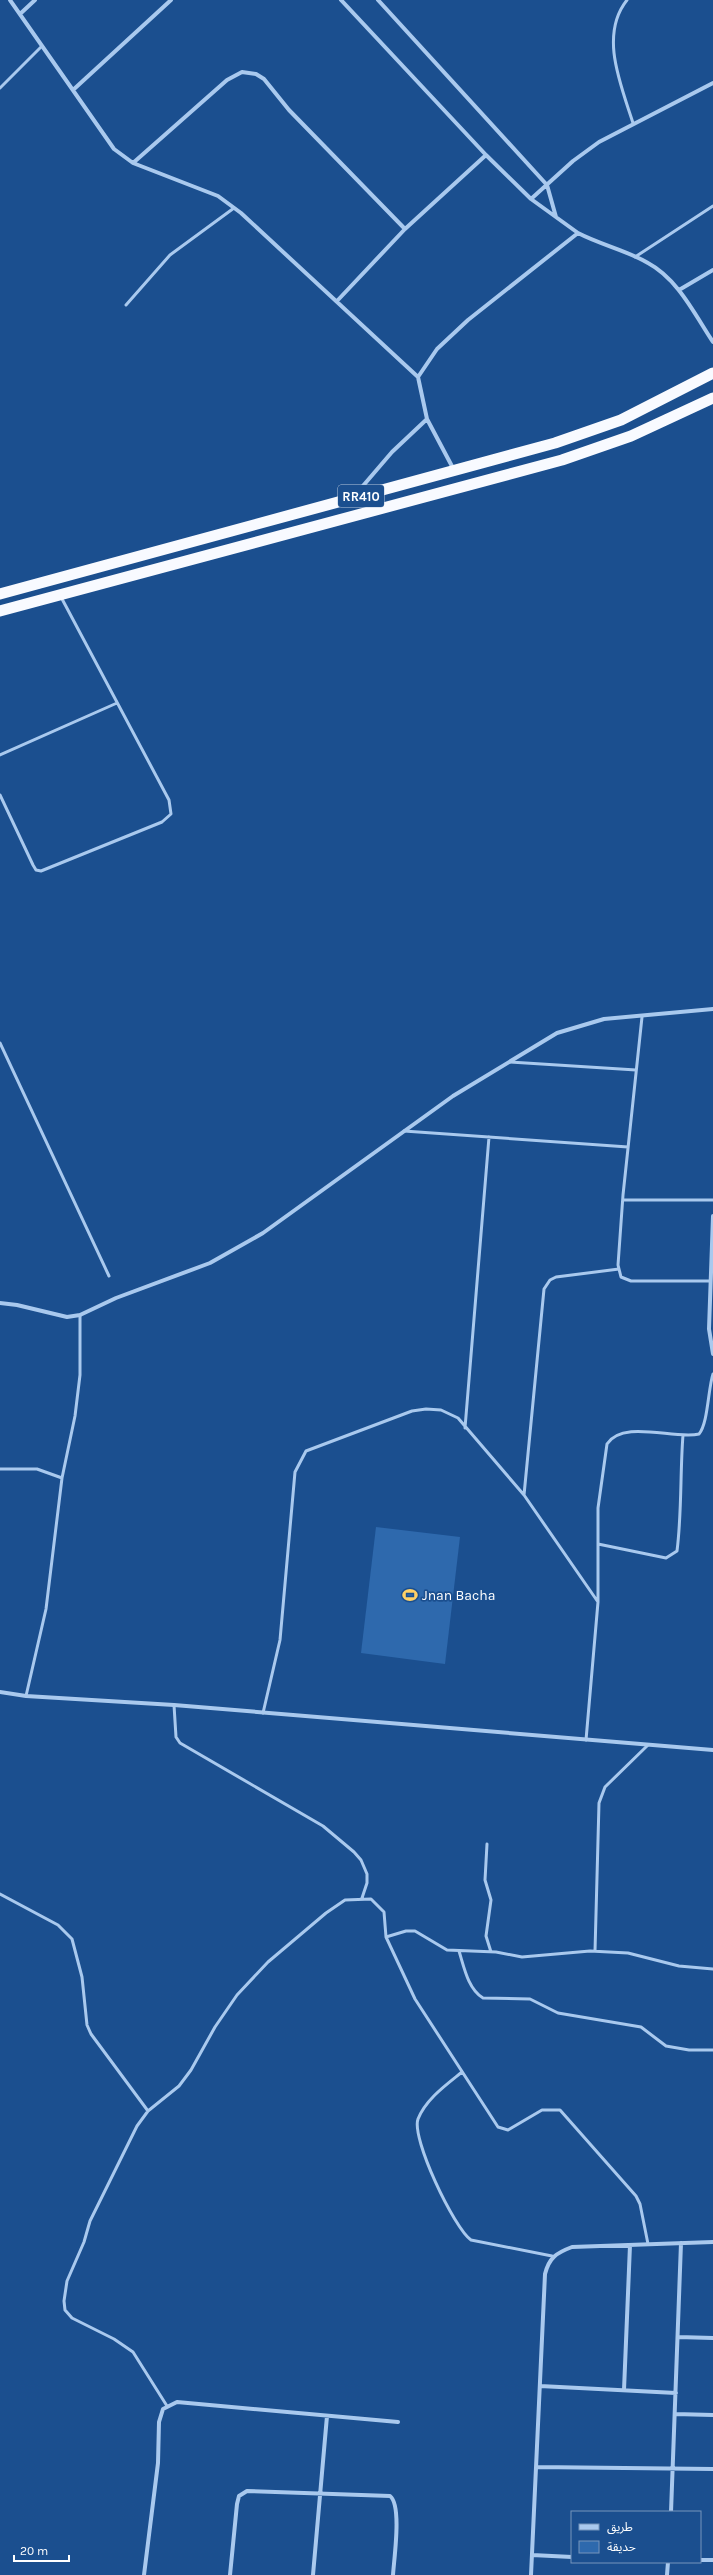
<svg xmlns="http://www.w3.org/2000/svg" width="713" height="2575" font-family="Karla,'Noto Sans Arabic',sans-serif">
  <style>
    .green { fill: #2e69ad }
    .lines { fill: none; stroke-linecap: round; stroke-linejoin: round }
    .service { stroke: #a9c9ee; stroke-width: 3 }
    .minor { stroke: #a9c9ee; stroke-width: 4 }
    .trunk { stroke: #f8faff; stroke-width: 11 }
    .labels { text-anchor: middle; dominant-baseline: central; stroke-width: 3.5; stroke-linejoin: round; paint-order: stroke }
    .shield { fill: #1b4f8f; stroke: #bbcadd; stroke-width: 1 }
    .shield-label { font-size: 13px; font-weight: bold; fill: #fff }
    .poi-label { font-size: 14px; fill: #fff; stroke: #1b4f8f; text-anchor: start }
  </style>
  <rect width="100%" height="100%" fill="#1b4f8f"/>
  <path class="green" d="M376 1527 460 1537 445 1664 361 1653Z"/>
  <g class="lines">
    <path class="service" d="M627 0C599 35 621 85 633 123
      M0 88 42 46
      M635 257 713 206
      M126 305 170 255 234 208
      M0 755 117 703
      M0 795 33 865 36 870 41 871 162 822 171 814 169 800 61 597
      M642 1017 623 1195 618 1265 621 1277 631 1281H710
      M0 1043 109 1276
      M510 1062 636 1070
      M404 1131 628 1147
      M623 1200H713
      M465 1428 489 1137
      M0 1469H37L62 1478
      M524 1495 544 1289 550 1280 556 1277 619 1269
      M598 1544 666 1558 677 1551C682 1512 680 1473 683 1435
      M26 1696 46 1609 62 1478 75 1416 80 1375V1315
      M174 1705 176 1737 180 1743 323 1826 354 1852 361 1860 367 1874V1883L362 1898
      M263 1713 280 1640 295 1472 306 1451 412 1411 426 1409 441 1410 458 1418 524 1495 598 1602
      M586 1740 598 1602V1508L607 1444C623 1419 675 1440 699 1434 708 1424 708 1389 713 1374
      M487 1844 485 1880 491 1900 486 1936 491 1952
      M0 1894 58 1925 72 1939 82 1977 87 2025 91 2034 148 2111
      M386 1937 406 1931H415L447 1950 496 1952 522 1957 590 1951 628 1953 679 1966 713 1969
      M459 1951C464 1967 468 1989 483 1998L530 1999 558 2013 641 2027 666 2046 689 2050H713
      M595 1951 599 1803 605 1787 648 1745
      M462 2072C446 2085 426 2099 418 2119 411 2138 454 2228 471 2240L552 2256
      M167 2406 133 2352 114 2339 72 2318 65 2310 64 2301 67 2281 84 2242 90 2221 137 2126 148 2111 179 2086 191 2070 215 2027 237 1995 268 1962 326 1913 345 1900 371 1899 384 1912 386 1937 415 1999 498 2127 508 2130 542 2110H560L636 2196 640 2204 648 2244"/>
    <path class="minor" d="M10 0 114 149 133 163 218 196 241 213 418 377 427 419 454 470
      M341 0 486 155 531 199 578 233 468 320 437 349 418 377
      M378 0 547 185 556 217
      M20 14 35 0
      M73 90 171 0
      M133 163 227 80 242 72 256 74 264 79 289 110 405 229 337 301
      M531 199 573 161 599 142 713 83
      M405 229 486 155
      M578 233C601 245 626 250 648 263 678 279 695 315 713 342
      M679 290 713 270
      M356 494 392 452 427 419
      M713 1216 709 1329 713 1354
      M0 1303 17 1305 67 1317 80 1315 116 1298 210 1263 263 1233 453 1096 557 1033 604 1019 713 1009
      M0 1692 26 1696 174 1705 713 1750
      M678 2337 713 2338
      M540 2386 676 2393
      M624 2390 630 2245
      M675 2414 713 2415
      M536 2467 713 2469
      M671 2512 681 2243
      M532 2555 572 2557
      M700 2560H713
      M144 2575 158 2463 159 2422 163 2409 177 2402 398 2422
      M230 2575 237 2504 239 2496 247 2491 390 2496C402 2505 394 2559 393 2575
      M313 2575 327 2416
      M531 2575 545 2274C549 2258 556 2253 572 2247L713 2242
      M667 2575 668 2562"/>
    <path class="trunk" d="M0 594 555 443 621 420 713 373
      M0 611 562 460 631 436 713 398"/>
  </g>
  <defs>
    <g id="stadium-bare" transform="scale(1.2)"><path d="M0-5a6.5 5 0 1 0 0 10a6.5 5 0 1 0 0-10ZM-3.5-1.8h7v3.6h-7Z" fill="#ffd166" stroke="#1b4f8f" stroke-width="2.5" paint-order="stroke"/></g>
  </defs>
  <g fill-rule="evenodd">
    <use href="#stadium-bare" x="410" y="1595"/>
  </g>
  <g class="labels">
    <rect class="shield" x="338" y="485" width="46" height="22" rx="3"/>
    <g class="shield-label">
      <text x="361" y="496">RR410</text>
    </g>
    <g class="poi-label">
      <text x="422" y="1595">Jnan Bacha</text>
    </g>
  </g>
  <rect x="571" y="2511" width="130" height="52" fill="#1b4f8f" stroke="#7695bc"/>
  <rect x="579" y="2524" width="20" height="6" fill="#a9c9ee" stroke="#7695bc"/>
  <text x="607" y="2531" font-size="12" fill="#ffffff">طريق</text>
  <rect x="579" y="2541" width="20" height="12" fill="#2e69ad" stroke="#7695bc"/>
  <text x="607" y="2551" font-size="12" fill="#ffffff">حديقة</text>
  <path d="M14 2555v6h55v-6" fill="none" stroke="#ffffff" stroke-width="2"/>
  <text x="20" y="2555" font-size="12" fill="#ffffff" stroke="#1b4f8f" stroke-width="3" paint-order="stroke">20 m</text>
</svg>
